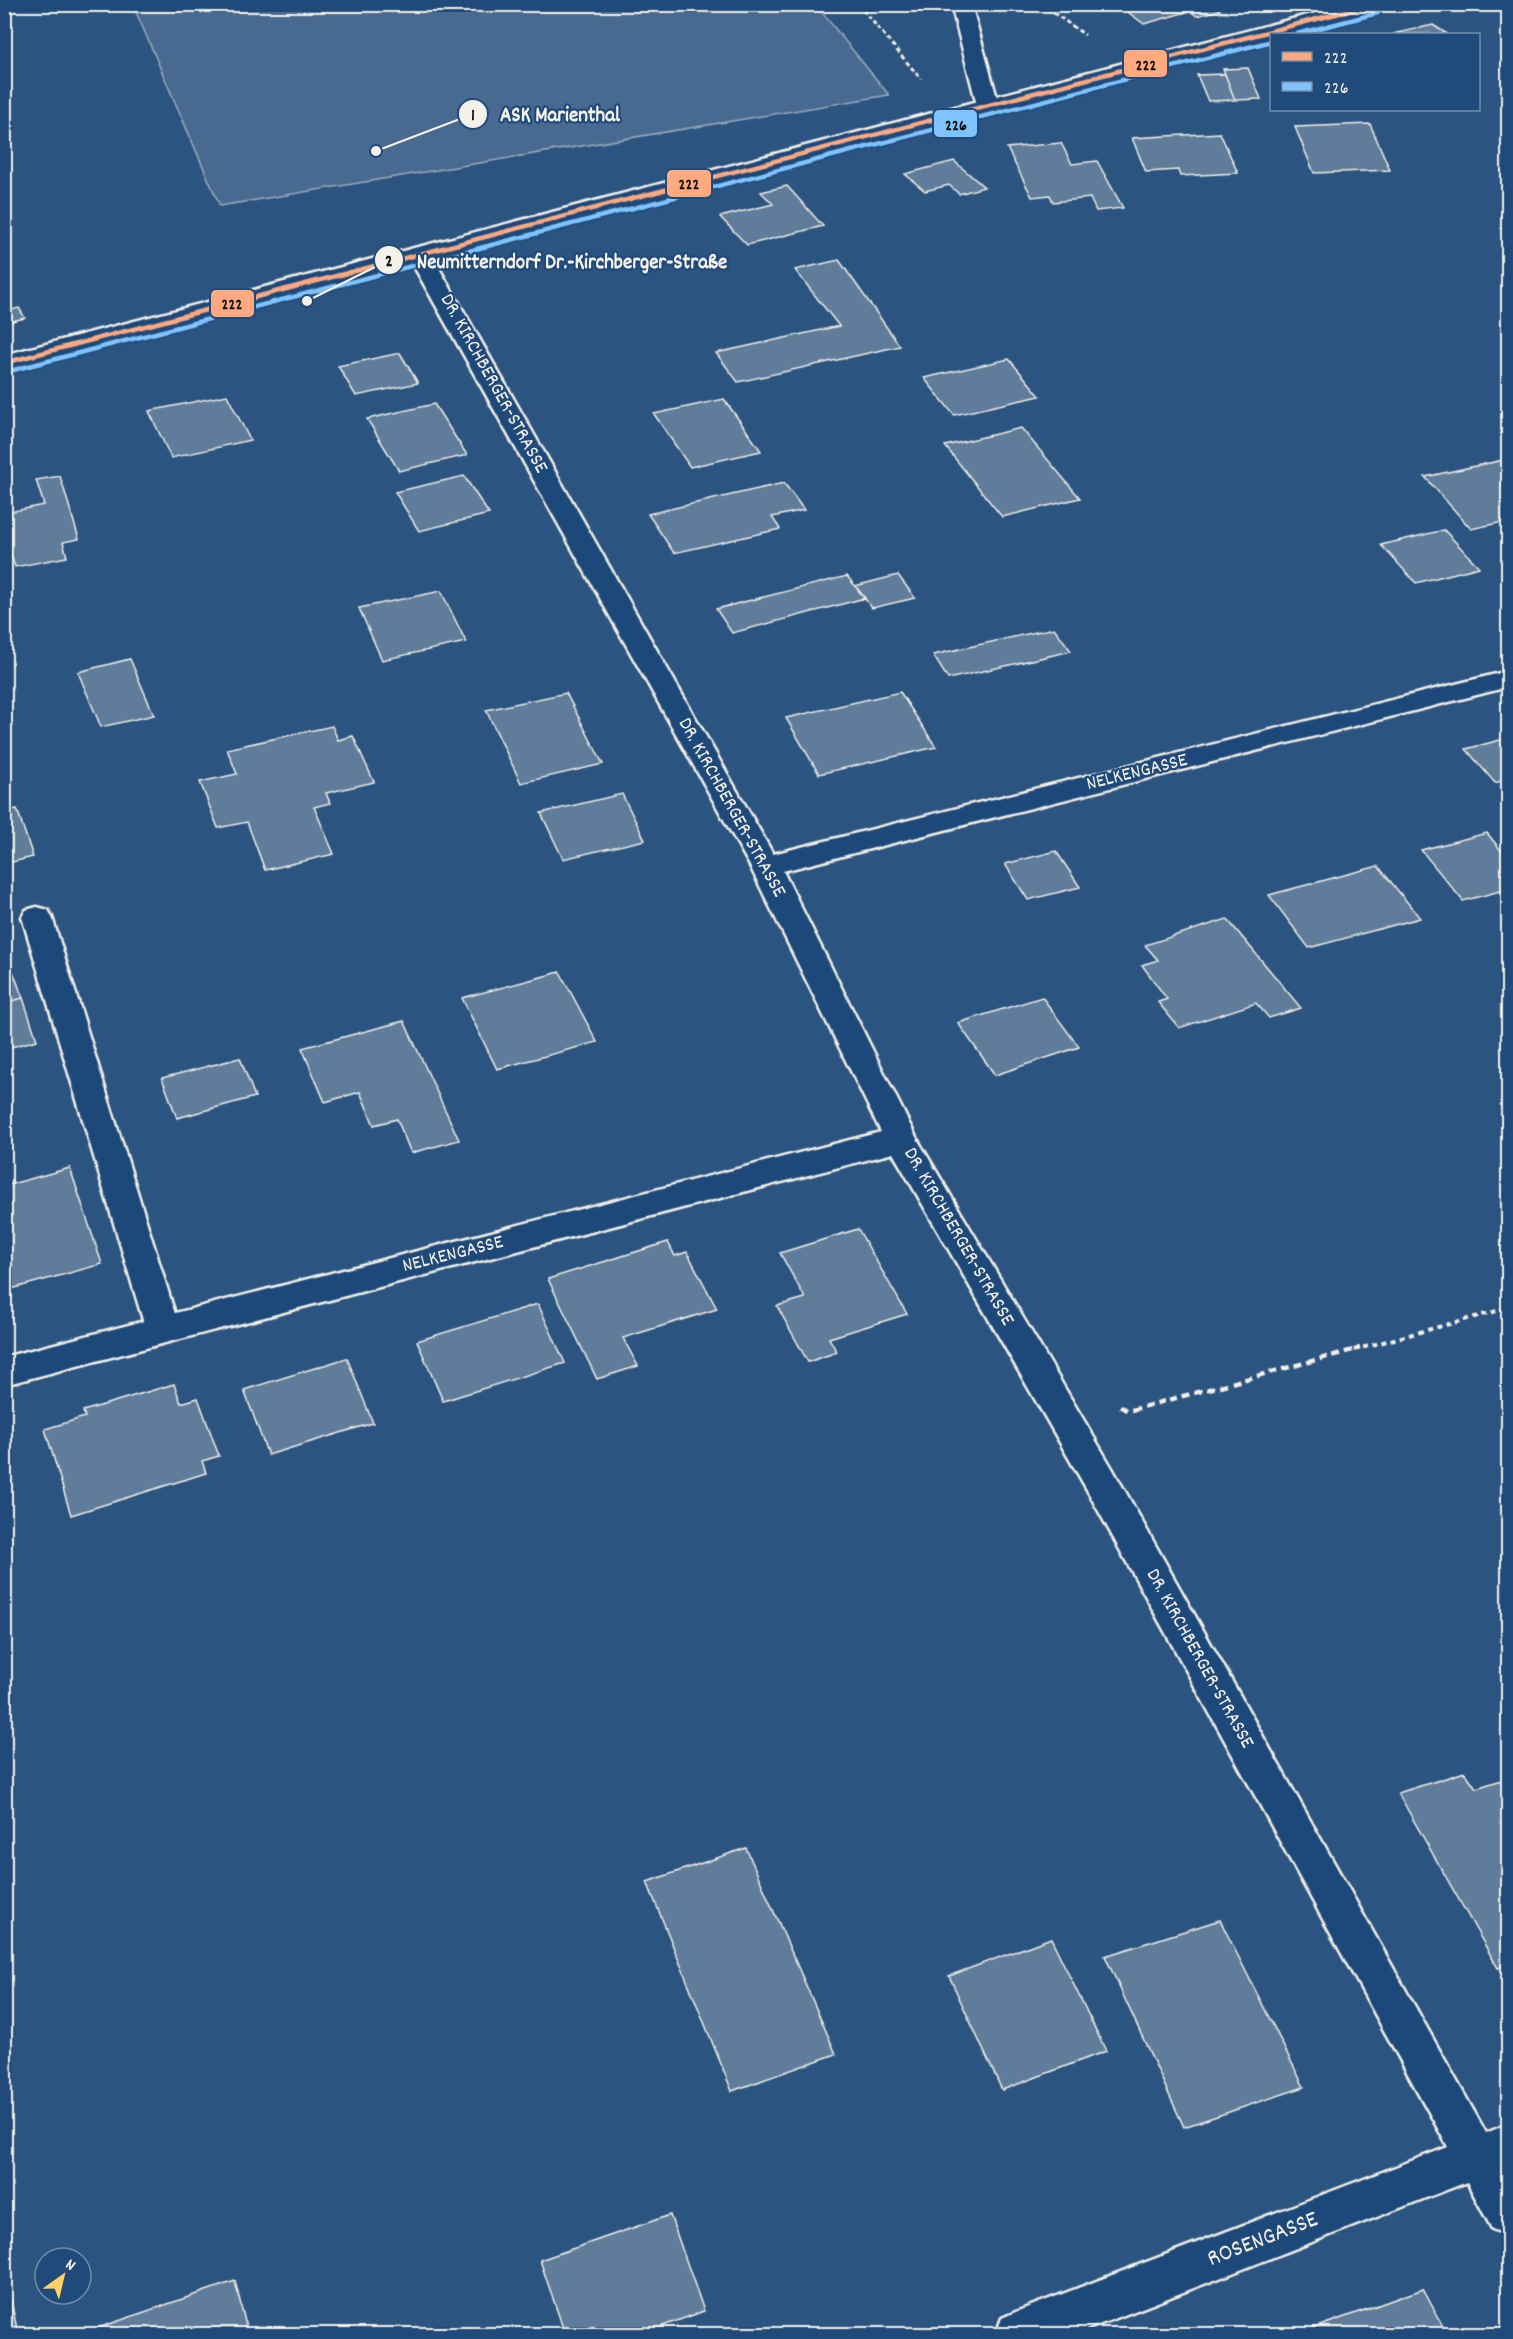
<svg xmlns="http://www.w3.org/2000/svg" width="1513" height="2339" font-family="Dekko,sans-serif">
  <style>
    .green { fill: #496b90; stroke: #9eaebc; stroke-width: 1.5 }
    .building { fill: #5e7b9a; stroke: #f4f1e8; stroke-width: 1.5 }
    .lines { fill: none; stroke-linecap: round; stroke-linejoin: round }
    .service-casing { stroke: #f4f1e8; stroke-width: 5 }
    .minor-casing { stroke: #f4f1e8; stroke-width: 5 }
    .tertiary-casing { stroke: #f4f1e8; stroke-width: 5 }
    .path-far2 { stroke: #f4f1e8; stroke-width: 3; stroke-dasharray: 4.5 3; stroke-linecap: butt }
    .path-far1 { stroke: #f4f1e8; stroke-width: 4; stroke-dasharray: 5 4.5; stroke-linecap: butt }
    .path { stroke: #f4f1e8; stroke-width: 4.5; stroke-dasharray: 8 5; stroke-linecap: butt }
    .service { fill: #1f4a7a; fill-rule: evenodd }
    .minor { fill: #1f4a7a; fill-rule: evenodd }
    .tertiary { fill: #1f4a7a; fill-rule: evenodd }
    .bus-1-casing { stroke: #1f4a7a; stroke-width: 8 }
    .bus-2-casing { stroke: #1f4a7a; stroke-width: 8 }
    .bus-1 { stroke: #ffa980; stroke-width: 4.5 }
    .bus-2 { stroke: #80c4ff; stroke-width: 4.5 }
    .labels { text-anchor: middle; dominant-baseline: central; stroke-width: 4.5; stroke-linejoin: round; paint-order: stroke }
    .street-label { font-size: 20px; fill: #f4f1e8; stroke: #1f4a7a }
    .near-street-label { font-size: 24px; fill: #f4f1e8; stroke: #1f4a7a }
    .leader { fill: none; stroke: #f4f1e8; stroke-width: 2 }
    .callout-dot { fill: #f4f1e8; stroke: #1f4a7a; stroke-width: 2 }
    .mark-label { font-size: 18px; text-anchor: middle; font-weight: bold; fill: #111 }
    .callout-label { font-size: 21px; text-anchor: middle; font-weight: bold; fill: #f4f1e8; stroke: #1f4a7a; stroke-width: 4.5; stroke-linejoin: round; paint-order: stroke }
    .line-badge { stroke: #1f4a7a; stroke-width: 2 }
    .pale-badge-label { font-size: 16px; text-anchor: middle; font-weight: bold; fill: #111 }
  </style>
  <rect width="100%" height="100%" fill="#2c5481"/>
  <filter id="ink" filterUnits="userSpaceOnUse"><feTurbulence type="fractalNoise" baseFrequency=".0167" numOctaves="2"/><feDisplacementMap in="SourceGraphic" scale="12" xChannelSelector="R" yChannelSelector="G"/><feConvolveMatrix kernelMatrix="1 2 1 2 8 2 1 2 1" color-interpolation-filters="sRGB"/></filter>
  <g filter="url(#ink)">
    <path class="green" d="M133 5H816L889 95 220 206Z"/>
    <path class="building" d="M1117 4H1212L1220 10 1197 16 1190 11 1144 24Z
      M1433 25 1447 34H1393Z
      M1248 68 1261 99 1235 100 1223 69Z
      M1225 74 1235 100 1208 101 1197 75Z
      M1370 124 1390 170 1314 173 1295 127Z
      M1220 133 1238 173 1180 176 1178 170 1146 172 1132 138Z
      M1061 143 1072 164 1097 161 1123 208 1096 211 1090 198 1053 202 1050 195 1032 197 1007 148Z
      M954 161 984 187 959 194 949 185 925 191 905 174Z
      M787 186 823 226 747 245 720 217 773 204 761 192Z
      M839 260 900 346 738 382 716 353 839 326 795 270Z
      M19 308 25 318 4 323V312Z
      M400 353 418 383 356 396 338 366Z
      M1009 359 1040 396 954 415 924 378Z
      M227 395 250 440 171 458 149 411Z
      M724 399 761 451 690 467 654 414Z
      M434 404 467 455 399 471 367 419Z
      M1021 428 1080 498 1002 517 945 446Z
      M1508 459V521L1471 529 1425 477Z
      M60 476 79 539 63 542 67 557 15 567 10 552 4 553V513L44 505 36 480Z
      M464 476 489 514 419 531 395 492Z
      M784 483 804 510 772 517 780 529 674 553 648 514Z
      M1444 530 1479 567 1416 583 1381 545Z
      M898 575 915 598 872 608 855 586Z
      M847 576 865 598 732 633 716 609Z
      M441 591 466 642 382 660 359 608Z
      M1054 628 1071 651 948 679 933 655Z
      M130 659 154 715 101 727 78 672Z
      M900 692 936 747 819 774 786 718Z
      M566 693 603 764 521 783 486 710Z
      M332 726 338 740 353 736 374 782 326 793 330 803 314 807 334 854 265 870 247 822 218 828 200 782 237 774 227 749Z
      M1508 738V779L1495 783 1466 749Z
      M622 794 645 840 563 859 541 813Z
      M17 809 33 857 4 864V812Z
      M1487 833 1508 859V889L1463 901 1421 850Z
      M1056 851 1080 887 1028 900 1005 864Z
      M1378 866 1420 918 1309 948 1269 895Z
      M1227 919 1301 1008 1269 1018 1256 1003 1179 1028 1158 1002 1167 999 1142 965 1158 960 1145 945Z
      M9 961 23 998 4 1003V962Z
      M560 972 597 1042 497 1069 462 998Z
      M1042 997 1079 1047 995 1075 958 1023Z
      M23 998 37 1040 4 1049V1003Z
      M404 1021 459 1140 411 1153 397 1119 374 1125 360 1092 325 1102 302 1048Z
      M240 1058 255 1097 177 1118 162 1078Z
      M70 1168 102 1264 4 1291V1186Z
      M858 1229 907 1314 829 1338 837 1352 808 1362 777 1306 805 1298 780 1253Z
      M668 1242 675 1256 687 1252 717 1309 623 1338 638 1366 597 1379 548 1279Z
      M538 1304 565 1363 443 1401 417 1341Z
      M347 1358 373 1423 268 1455 244 1390Z
      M174 1384 181 1403 198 1398 219 1456 202 1461 206 1473 71 1515 45 1429 85 1417 83 1411Z
      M1465 1772 1476 1788 1508 1778V1965L1498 1968 1398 1793Z
      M746 1848 836 2054 732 2091 647 1882Z
      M1220 1920 1304 2087 1184 2127 1105 1956Z
      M1051 1938 1106 2051 1002 2090 949 1976Z
      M670 2215 704 2311 641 2334H565L540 2260Z
      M7 2281 18 2334H4V2282Z
      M235 2281 248 2334H97L95 2329Z
      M1423 2289 1447 2334H1308L1306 2331Z"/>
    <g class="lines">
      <g class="service-casing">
        <path id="service" d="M951 4H971L1000 109 997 114 989 116 981 114 978 109Z
          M37 907 48 910 52 917 180 1330 175 1339 163 1343 151 1339 146 1330 22 917 26 910Z"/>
      </g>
      <g class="minor-casing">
        <path id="minor" d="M419 247 427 249 431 254 773 854 1508 671V687L783 871 916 1137 1112 1468 1486 2133 1508 2124V2166L1505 2167 1508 2172V2235L1492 2229 1467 2182 1075 2334H996L1002 2318 1018 2311 1448 2147 1086 1488 893 1153 4 1385V1357L881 1132 750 866 407 254 411 249Z"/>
      </g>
      <g class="tertiary-casing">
        <path id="tertiary" d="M1350 4H1386L1383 8 1286 34H1272V38L4 370V355Z"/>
      </g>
      <path class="path-far2" d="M858 4 921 79
        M1041 4 1085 35"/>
      <path class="path-far1" d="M1354 1350 1508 1308"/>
      <path class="path" d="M1120 1406 1128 1411 1360 1348"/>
      <use href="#service" class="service"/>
      <use href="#minor" class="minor"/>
      <use href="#tertiary" class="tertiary"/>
      <g class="bus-1-casing">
        <path id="bus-1" d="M4 363 1374 4"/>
      </g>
      <g class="bus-2-casing">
        <path id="bus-2" d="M1297 34 1378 13
          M6 372 1272 41"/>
      </g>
      <use href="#bus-1" class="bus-1"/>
      <use href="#bus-2" class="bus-2"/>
    </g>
  </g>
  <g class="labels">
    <g class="street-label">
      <text transform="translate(493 384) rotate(61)">DR. KIRCHBERGER-STRASSE</text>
      <text transform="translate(1137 773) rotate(-14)">NELKENGASSE</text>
      <text transform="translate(731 808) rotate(61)">DR. KIRCHBERGER-STRASSE</text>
      <text transform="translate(958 1237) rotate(60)">DR. KIRCHBERGER-STRASSE</text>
      <text transform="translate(453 1255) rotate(-14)">NELKENGASSE</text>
      <text transform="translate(1199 1659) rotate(61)">DR. KIRCHBERGER-STRASSE</text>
    </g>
    <g class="near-street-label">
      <text transform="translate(1263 2240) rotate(-21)">ROSENGASSE</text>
    </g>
  </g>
  <path class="leader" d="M376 151L473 114M307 301L389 260"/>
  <g class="callout-dot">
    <circle cx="376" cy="151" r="6"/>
    <circle cx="307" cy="301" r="6"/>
    <circle cx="473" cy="114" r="15"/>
    <circle cx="389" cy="260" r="15"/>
  </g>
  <g class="mark-label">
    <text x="473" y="120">1</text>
    <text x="389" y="266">2</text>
  </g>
  <g class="callout-label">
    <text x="560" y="121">ASK Marienthal</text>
    <text x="572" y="268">Neumitterndorf Dr.-Kirchberger-Straße</text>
  </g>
  <g class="line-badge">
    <rect x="1123" y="49" width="45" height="29" rx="6" fill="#ffa980"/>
    <rect x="933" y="109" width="45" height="29" rx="6" fill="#80c4ff"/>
    <rect x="666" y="169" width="46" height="29" rx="6" fill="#ffa980"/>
    <rect x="210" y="289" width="45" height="29" rx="6" fill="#ffa980"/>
  </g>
  <g class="pale-badge-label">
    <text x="1146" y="70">222</text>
    <text x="956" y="130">226</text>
    <text x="689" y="189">222</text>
    <text x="232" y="309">222</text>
  </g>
  <rect width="1513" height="2339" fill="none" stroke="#1f4a7a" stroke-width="24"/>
  <rect x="12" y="12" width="1489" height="2315" fill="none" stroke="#f4f1e8" stroke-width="2" filter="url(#ink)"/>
  <rect x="1270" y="33" width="210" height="78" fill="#1f4a7a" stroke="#748da6" stroke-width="1.5"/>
  <rect x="1282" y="52" width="30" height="9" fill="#ffa980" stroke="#748da6" stroke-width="1.5"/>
  <text x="1324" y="63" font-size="18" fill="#f4f1e8">222</text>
  <rect x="1282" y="82" width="30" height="9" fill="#80c4ff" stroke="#748da6" stroke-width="1.5"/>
  <text x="1324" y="93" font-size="18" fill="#f4f1e8">226</text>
  <g transform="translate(63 2276) rotate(34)"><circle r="28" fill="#1f4a7a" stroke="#748da6" stroke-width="1.5"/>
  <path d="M0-4.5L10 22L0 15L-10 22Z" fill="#ffd166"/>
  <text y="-9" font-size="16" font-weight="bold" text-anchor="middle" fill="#f4f1e8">N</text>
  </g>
</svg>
